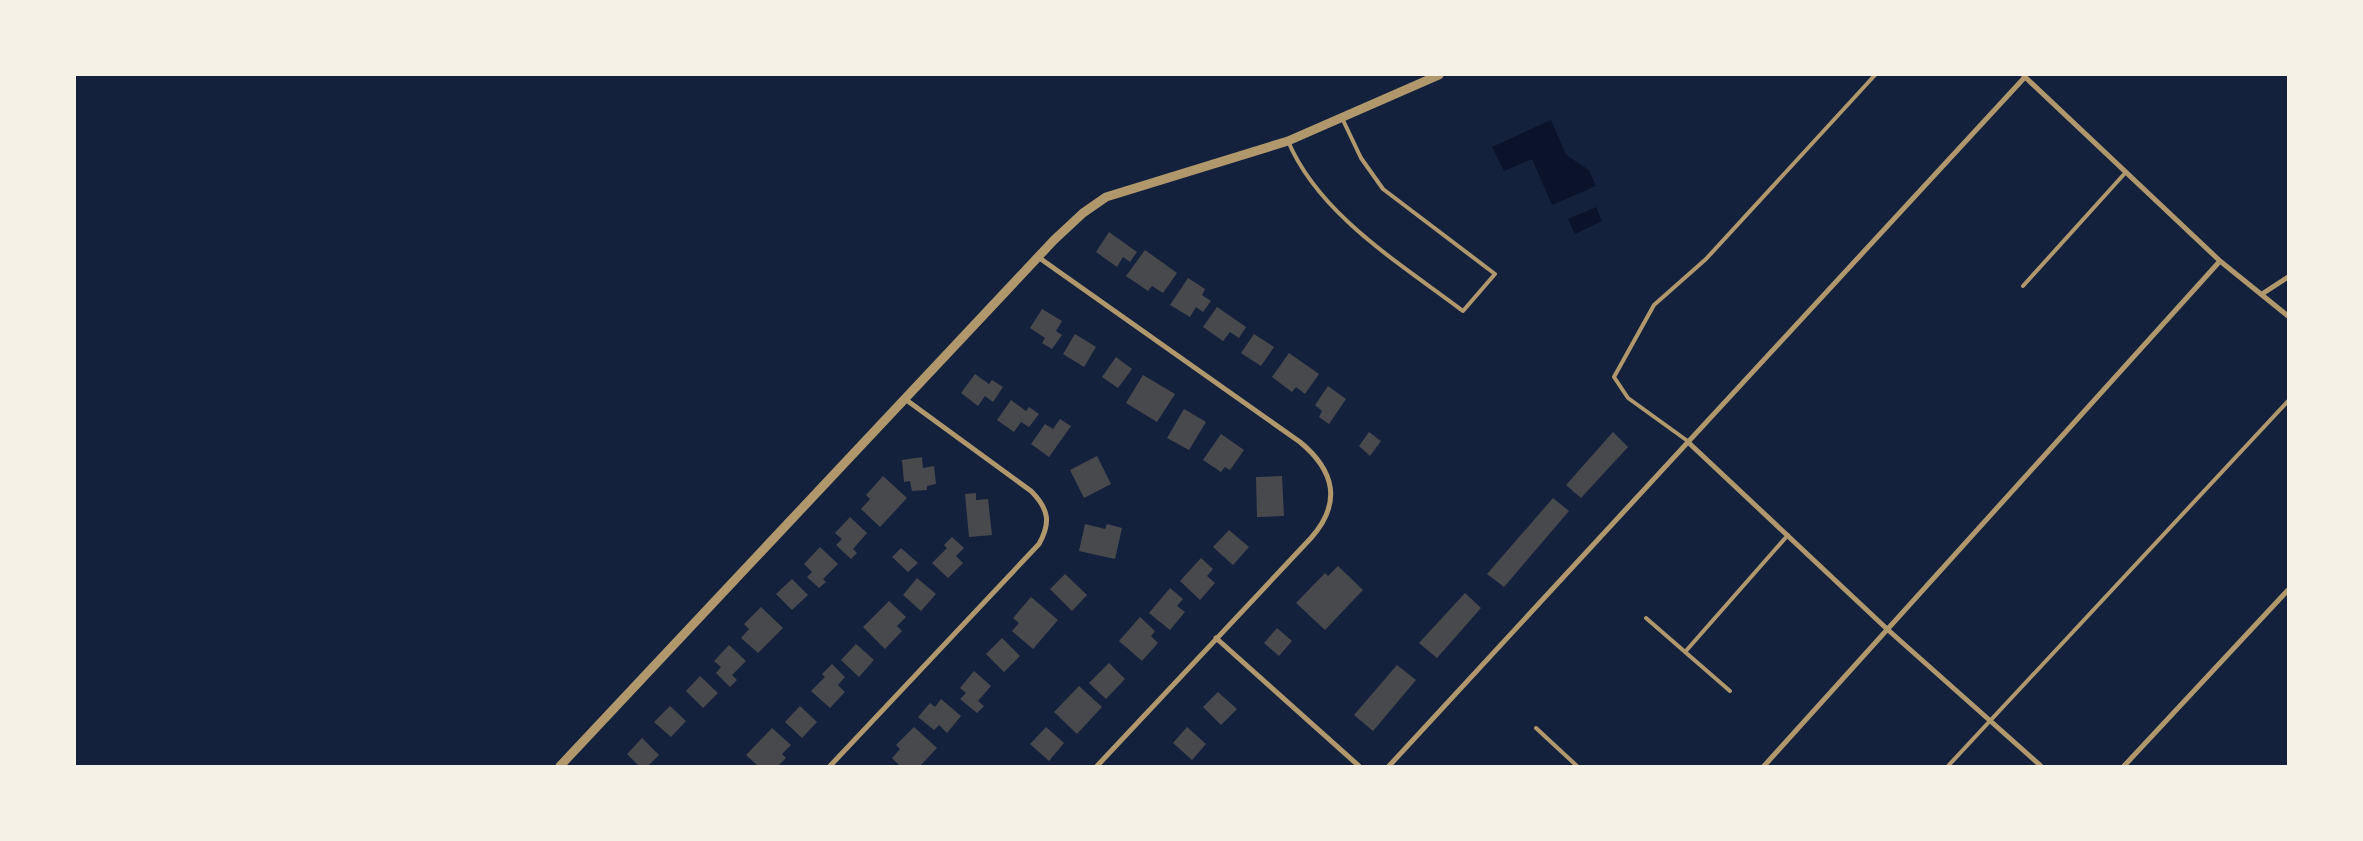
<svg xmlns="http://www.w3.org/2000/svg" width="2363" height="841" viewBox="0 0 2363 841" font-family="Barlow,sans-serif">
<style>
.water{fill:#0b132b}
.building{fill:#48494c}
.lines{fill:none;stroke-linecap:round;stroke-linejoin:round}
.service{stroke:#b1986c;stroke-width:4}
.minor{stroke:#b1986c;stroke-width:5}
.tertiary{stroke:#b1986c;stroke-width:9}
</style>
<rect width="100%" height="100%" fill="#14213d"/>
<!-- water -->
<path class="water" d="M1551 120 1566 155 1589 170 1596 186 1552 205 1532 159 1504 171 1492 147Z
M1596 207 1602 221 1575 234 1568 219Z"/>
<!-- building -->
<path class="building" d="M1109 232 1137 252 1130 262 1123 257 1117 267 1096 252Z
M1145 250 1177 273 1163 293 1152 286 1148 291 1126 276Z
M1188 278 1205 289 1202 295 1211 301 1203 312 1196 307 1190 317 1170 305Z
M1217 307 1246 327 1239 338 1230 332 1223 341 1203 327Z
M1042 309 1062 321 1056 331 1062 335 1052 349 1042 343 1045 338 1030 328Z
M1075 334 1096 347 1084 367 1063 354Z
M1254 334 1274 347 1261 366 1241 353Z
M1289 353 1319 374 1305 394 1296 387 1292 392 1272 377Z
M1116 357 1132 369 1118 388 1102 377Z
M975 374 989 384 992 380 1003 387 993 402 985 396 978 406 961 393Z
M1143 375 1175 394 1157 422 1126 403Z
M1328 386 1346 399 1329 424 1319 417 1322 411 1315 405Z
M1011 400 1026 411 1029 407 1039 414 1029 427 1021 422 1014 432 997 420Z
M1184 409 1206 422 1189 450 1167 438Z
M1060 419 1071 426 1049 457 1031 444 1045 424 1053 429Z
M1369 432 1381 441 1370 456 1359 446Z
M1613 432 1628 447 1581 498 1566 485Z
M1221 434 1244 450 1230 470 1225 467 1221 472 1203 460Z
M1097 456 1111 484 1084 498 1070 470Z
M922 457 923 468 934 466 936 484 927 486V490L912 491 910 481 904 482 902 460Z
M883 476 907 498 880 527 861 509 870 499 866 495Z
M1282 476 1284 516 1257 517 1256 477Z
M976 493V500L988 499 992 535 969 537 965 494Z
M1553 498 1569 511 1504 587 1487 574Z
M850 517 867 533 853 549 857 553 851 559 836 545 842 539 835 533Z
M1085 524 1105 529 1107 524 1122 528 1115 559 1079 551Z
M1229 530 1249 547 1233 565 1213 547Z
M952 537 964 548 956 556 963 563 948 578 932 563 947 548 944 545Z
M820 547 838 564 823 579 826 582 819 588 807 577 812 572 804 564Z
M901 548 918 563 908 572 892 557Z
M1201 558 1213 569 1207 576 1215 583 1200 600 1180 581Z
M1338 566 1363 590 1325 630 1296 603 1325 573 1328 576Z
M1065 574 1087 595 1072 611 1050 589Z
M917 578 936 594 921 611 903 595Z
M792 579 808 595 792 610 776 594Z
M1170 588 1183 599 1177 606 1185 612 1170 630 1149 613Z
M1465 593 1481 608 1437 658 1419 643Z
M1031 597 1058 620 1033 649 1012 631 1019 623 1013 618Z
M889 601 906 617 897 626 902 631 885 649 863 627Z
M761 607 783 628 758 653 741 638 749 629 744 624Z
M1140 617 1155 631 1151 636 1158 643 1142 661 1119 641Z
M1277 628 1292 641 1279 656 1264 643Z
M1002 638 1020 656 1004 672 986 654Z
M856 644 874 660 859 677 841 660Z
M729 645 746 661 732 675 737 680 730 687 716 673 721 667 714 661Z
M1109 663 1125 679 1106 699 1089 683Z
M832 664 845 677 838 685 845 692 830 708 811 691 825 677 822 674Z
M1397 665 1416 680 1373 731 1354 715Z
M974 671 991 686 978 701 984 706 977 713 960 699 966 693 960 688Z
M700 676 718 693 703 708 686 691Z
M1079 686 1102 707 1077 734 1054 712Z
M1218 692 1237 709 1221 725 1203 707Z
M941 699 961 716 947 733 939 725 934 730 918 717 930 703 935 707Z
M670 706 686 721 671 737 654 722Z
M800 706 817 722 802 738 785 722Z
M914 727 937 748 920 766H900L892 758 900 749 896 745Z
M1046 727 1064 743 1049 761 1030 744Z
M1187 727 1206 744 1192 760 1173 743Z
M772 728 791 745 782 754 786 758 778 766H758L746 755Z
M642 738 659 755 648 766H639L627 754Z"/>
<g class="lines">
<!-- service -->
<path class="service" d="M1288 141C1319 215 1401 264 1463 311L1495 274 1383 189 1361 158 1342 118
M2023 286 2126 172
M1689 442 1628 398 1614 377 1654 305 1706 259 1875 75
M1646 618 1730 691
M1685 652 1788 535
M1536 728 1577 766
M1948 766 2288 401"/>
<!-- minor -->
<path class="minor" d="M2024 76 2220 261 2288 316
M1038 257 1300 442C1335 471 1342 503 1311 538L1097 766
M2262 294 2288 277
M1689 443 1887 629 2041 766
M1216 638 1359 766
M830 766 1039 544C1051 523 1049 509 1031 491L905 399
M1389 766 2025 77
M1764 766 2220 261
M2124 766 2288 590"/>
<!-- tertiary -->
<path class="tertiary" d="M560 766 1054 240 1083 213 1106 197 1288 141 1439 75"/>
</g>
<!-- border -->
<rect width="2363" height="841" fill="none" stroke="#f6f1e7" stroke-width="152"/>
</svg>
